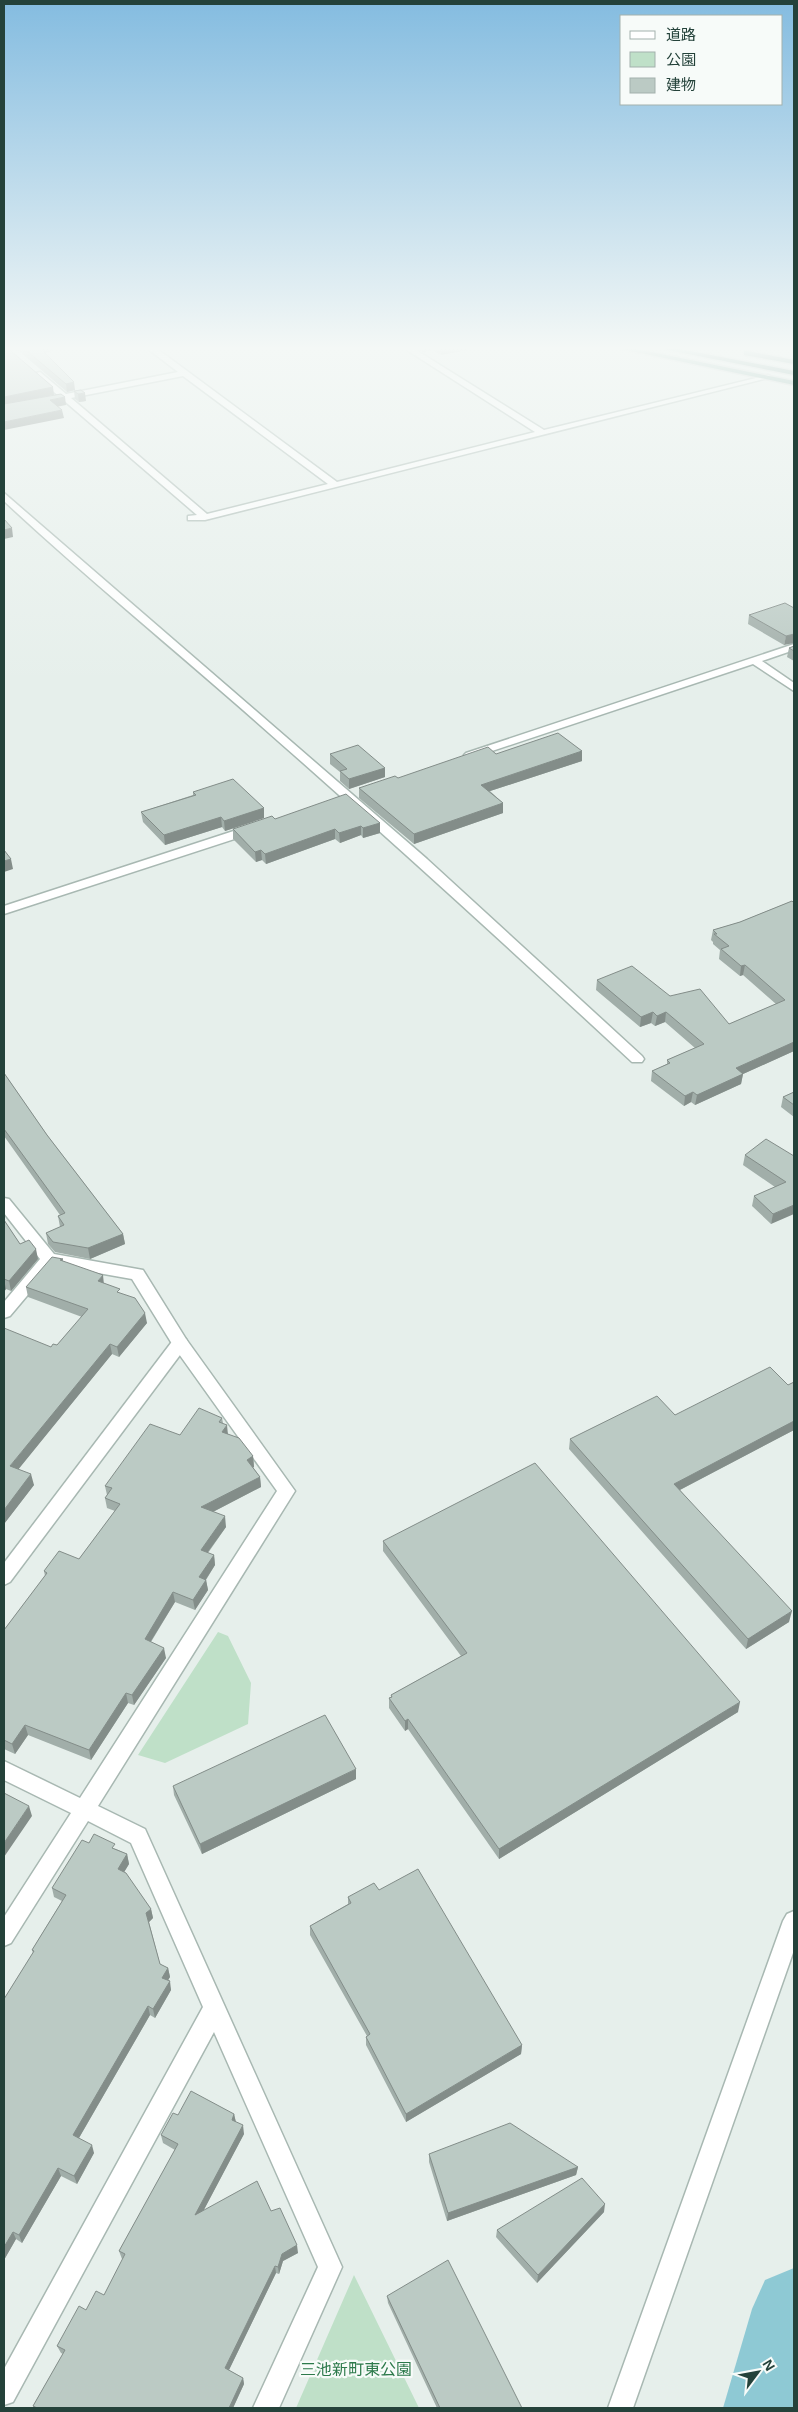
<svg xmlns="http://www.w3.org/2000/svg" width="798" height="2412" viewBox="0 0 798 2412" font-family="Arial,'Noto Sans JP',sans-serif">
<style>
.green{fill:#bfe0c8}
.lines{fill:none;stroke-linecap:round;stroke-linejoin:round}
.river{fill:#8ec9d4;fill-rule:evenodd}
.minor-casing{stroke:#a8b8b2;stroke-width:3}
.tertiary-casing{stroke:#a8b8b2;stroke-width:3}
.trunk-casing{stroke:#c2cac8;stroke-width:3}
.motorway-casing{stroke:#c2cac8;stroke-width:3}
.minor{fill:#fff;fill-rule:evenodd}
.tertiary{fill:#fff;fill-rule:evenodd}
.trunk{fill:#4c8a7c;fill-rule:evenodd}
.motorway{fill:#2f6f62;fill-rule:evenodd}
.wall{fill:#a1aea9}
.shaded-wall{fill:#838d89}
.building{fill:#bbcac4;stroke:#838d89}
.labels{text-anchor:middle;stroke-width:4.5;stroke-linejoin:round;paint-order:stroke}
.near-park-label{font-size:16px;fill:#2d7a4b;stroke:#f7fbf9}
</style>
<rect width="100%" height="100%" fill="#e6efeb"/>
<!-- green -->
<path class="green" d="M218 1632 228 1636 251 1683 248 1724 165 1763 138 1755Z
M354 2275 419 2408H296Z"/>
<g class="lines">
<!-- river -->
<path class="river" d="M794 2268V2408H723L752 2309 765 2280Z"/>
<defs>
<path id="minor" d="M143 345H152L337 482 535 432 399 345H408L544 430 768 375 772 377 205 520H188V516L197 515 33 374 40 372 66 394 178 372ZM183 376 328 484 207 514 71 398Z
M4 493 427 859 642 1056 644 1059 642 1062H632C504 943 374 825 243 710 163 640 81 573 4 501Z
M794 644V650L762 661 794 683V691L753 664 474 757 470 758 464 755 466 753Z
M252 825 258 829 256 832 4 914V906Z
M4 1198 9 1199 54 1254 143 1270 186 1339 295 1491 98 1806 145 1829 342 2267 279 2408H253L318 2267 214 2032 13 2402 4 2405V2369L203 2007 131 1843 88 1821 11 1943 4 1946V1917L71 1813 4 1780V1761L80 1798 277 1491 174 1347 132 1279 53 1265 10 1316 4 1318V1302L40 1259 4 1213Z
M794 1911V1950L633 2408H608L783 1921 787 1914Z"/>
<path id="tertiary" d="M180 1337 186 1339 188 1343 186 1347 10 1582 4 1585V1563L174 1339Z"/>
<path id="trunk" d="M602 345H617L794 381V385Z"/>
<path id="motorway" d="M643 345H659L794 371V375Z
M747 351 794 360V364L744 355V351Z"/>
</defs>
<!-- minor casing -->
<use href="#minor" class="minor-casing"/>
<!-- tertiary casing -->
<use href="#tertiary" class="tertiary-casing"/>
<!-- trunk casing -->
<use href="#trunk" class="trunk-casing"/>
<!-- motorway casing -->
<use href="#motorway" class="motorway-casing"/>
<!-- minor -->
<use href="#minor" class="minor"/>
<!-- tertiary -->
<use href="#tertiary" class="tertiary"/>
<!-- trunk -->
<use href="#trunk" class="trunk"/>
<!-- motorway -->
<use href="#motorway" class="motorway"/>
</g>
<!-- wall -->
<path class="wall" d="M12 345H51L52 351 45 353 75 390 67 392Z
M411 345H491L441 355 432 350 423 352Z
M74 391 86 401 79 402 75 399Z
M794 608 784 645 748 624 749 615Z
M794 646V661L787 657 789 648Z
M582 751V761L490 791 503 803V813L414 844 359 798V788L496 754Z
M330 754 385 768V777L349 789 340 781V772L330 764Z
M193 792 264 808V818L225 831 222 827 165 845 143 822 141 812 193 795Z
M275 819 380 823V833L363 838 361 835 340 843 335 839 266 864 262 860 256 862 233 839V829Z
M792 901 794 1051 743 1074 741 1084 695 1105 691 1102 684 1106 651 1081 652 1071 667 1064V1060L695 1048 665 1022 655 1026 651 1023 640 1027 596 990 597 980 670 996 729 1024 776 1004 743 975 740 976 719 959 720 950 713 944V942L711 940 713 930 740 922Z
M4 1073 47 1135 123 1234 125 1244 90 1259 55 1252 48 1244 46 1233 60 1227 58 1216 60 1215 4 1136Z
M794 1092V1117L781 1107 783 1097Z
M745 1155 794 1156 771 1224 752 1206 754 1196 775 1187 743 1165Z
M4 1220 20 1244 38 1259 11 1291 6 1289 4 1292Z
M63 1259V1261L120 1293 147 1323 119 1357 112 1354 18 1469 34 1485 4 1524 51 1347 57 1345 82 1317 28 1297 26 1287Z
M794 1382V1430L680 1490 789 1622 746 1649 569 1449 570 1439 675 1415 788 1385Z
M222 1418 223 1423 228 1434 253 1456 254 1467H253L260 1477 261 1487 213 1512 226 1527 208 1553 214 1555 215 1565 206 1580 208 1590 195 1610 175 1602 151 1642 166 1658 134 1705 128 1703 91 1760 28 1735 15 1754 4 1749V1630L45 1576 44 1571 79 1559 115 1511 107 1508 105 1498 107 1495 105 1486 180 1435Z
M383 1541 738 1712 499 1859 408 1729 405 1731 389 1708V1698L391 1697V1695L461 1656 383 1551Z
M356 1779 202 1854 174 1795 173 1786Z
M89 1843 116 1849 127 1854 129 1864 124 1872 151 1909 153 1918 149 1922 160 1964 168 1968 170 1977 168 1980 171 1990 155 2018 150 2015 79 2138 94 2153 77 2184 61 2176 22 2243 16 2239 4 2260V1999L33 1953 32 1950 62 1901 54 1897 52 1888Z
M379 1890 522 2045 521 2054 406 2122 366 2045V2037L367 2036 310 1935V1926L348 1904V1897Z
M234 2114 236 2122 244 2134 203 2211H271L298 2253 283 2261 279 2274 276 2273 229 2370 243 2378 244 2384 233 2408H35L33 2406 63 2354 61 2353 57 2346 86 2310 104 2295 123 2259H122L119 2251 175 2150 163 2143 161 2135 178 2115Z
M429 2154 578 2167 576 2175 447 2221 429 2162Z
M604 2212 537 2283 496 2237 497 2230Z
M387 2296 522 2408H437L388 2303Z"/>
<!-- shaded-wall -->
<path class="shaded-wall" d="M44 345H51L52 351 39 354 38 346Z
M423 345H432V350L423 352Z
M454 345H491L441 355V348Z
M74 382 75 390 67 392 66 384Z
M53 387 54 395 4 405V397Z
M85 393 86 401 79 402 78 394Z
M65 397 66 405 51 408 50 400Z
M62 410 64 418 4 430V422Z
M12 528 13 537 4 539V530Z
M794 634V643L784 645 786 636Z
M582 751V761L481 794V785Z
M385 768V777L349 789V779Z
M503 803V813L414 844V834Z
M264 808V818L225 831 224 821Z
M221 817 222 827 165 845 164 835Z
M380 823V833L363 838V828Z
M361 826V835L340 843 339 833Z
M335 829V839L266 864 265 854Z
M261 850 262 860 256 862 255 852Z
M11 859 13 869 4 872V861Z
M745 965 743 975 740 976 741 966Z
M653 1012 651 1023 640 1027 641 1017Z
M666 1012 665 1022 655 1026 657 1016Z
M794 1042V1051L743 1074 741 1084 695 1105 697 1095 736 1068Z
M693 1092 691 1102 684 1106 685 1096Z
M794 1205V1214L771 1224 773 1214Z
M123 1234 125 1244 90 1259 88 1248Z
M36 1249 38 1259 11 1291 9 1281Z
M103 1275 104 1285 98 1281Z
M4 1279 6 1289 4 1292Z
M145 1313 147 1323 119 1357 117 1347Z
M110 1344 112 1354 13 1476 10 1466Z
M794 1421V1430L672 1494 674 1484Z
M227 1425 228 1435 222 1432Z
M253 1456 254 1467 248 1470 247 1460Z
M31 1474 34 1485 4 1524V1510Z
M260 1477 261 1487 203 1517 201 1507Z
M225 1516 226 1527 202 1560 201 1550Z
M214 1555 215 1565 201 1587 199 1577Z
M206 1580 208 1590 195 1610 193 1600Z
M173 1592 175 1602 146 1649 145 1639Z
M792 1611 789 1622 746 1649 748 1639Z
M164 1648 166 1658 134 1705 132 1695Z
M126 1693 128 1703 91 1760 89 1750Z
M740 1702 738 1712 499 1859V1849Z
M408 1719V1729L405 1731V1721Z
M25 1725 28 1735 15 1754 12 1744Z
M356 1769V1779L202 1854 200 1844Z
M29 1806 32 1816 4 1857V1843Z
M127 1854 129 1864 120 1879 118 1869Z
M151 1909 153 1918 148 1923 146 1913Z
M168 1968 170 1977 164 1987 162 1978Z
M170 1981 171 1990 155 2018 153 2009Z
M148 2006 150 2015 76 2143 73 2135Z
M522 2045 521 2054 406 2122V2114Z
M234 2114 236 2123 232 2120Z
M243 2125 244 2134 197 2223 195 2215Z
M92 2145 94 2153 77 2184 74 2176Z
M578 2167 576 2175 447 2221 448 2213Z
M58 2168 61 2176 22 2243 19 2235Z
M605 2204 604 2212 537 2283 538 2275Z
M13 2232 16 2239 4 2260V2247Z
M297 2245 298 2253 283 2261 279 2274 278 2267 282 2254Z
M275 2266 276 2273 227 2374 225 2368Z
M243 2378 244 2384 233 2408H229Z"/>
<!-- building -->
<path class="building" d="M4 345 53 387 4 397Z
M20 345H45L38 346 74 382 66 384Z
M436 345H454L441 348Z
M81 390 85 393 78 394 74 391Z
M61 394 65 397 50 400 62 410 4 422V404Z
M4 519 12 528 4 530Z
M785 603 794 608V634L786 636 749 615Z
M794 646V651L789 648Z
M558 733 582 751 481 785 503 803 414 834 359 788 395 776 398 778 488 747 496 754Z
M358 745 385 768 349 779 340 771 347 769 330 754Z
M233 779 264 808 224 821 221 817 164 835 141 812 196 795 193 792Z
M346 794 380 823 363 828 361 826 339 833 335 829 265 854 261 850 255 852 233 829 272 816 275 819Z
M4 850 11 859 4 861Z
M792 901 794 903V1042L736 1068 743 1074 697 1095 693 1092 685 1096 652 1071 670 1063 667 1060 704 1044 666 1012 657 1016 653 1012 641 1017 597 980 632 966 670 996 700 989 729 1024 785 1000 745 965 741 966 721 949 729 946 714 934H717L713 930 740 922Z
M4 1073 47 1135 123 1234 88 1248 53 1242 46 1233 64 1225 58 1216 65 1213 4 1129Z
M794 1092V1105L783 1097Z
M766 1139 794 1156V1205L773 1214 754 1196 786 1182 745 1155Z
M4 1220 20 1244 29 1240 36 1249 9 1281 4 1279Z
M52 1257 63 1259 60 1260 103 1275 98 1281 120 1289 117 1292 135 1298 145 1313 117 1347 110 1344 10 1466 31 1474 4 1510V1328L51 1347 53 1344 57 1345 88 1309 26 1287Z
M770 1367 788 1385 794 1382V1421L674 1484 792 1611 748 1639 570 1439 657 1396 675 1415Z
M199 1408 222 1418 219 1422 227 1425 222 1432 239 1438 253 1456 247 1460 260 1477 201 1507 225 1516 201 1550 214 1555 199 1577 206 1580 193 1600 173 1592 145 1639 164 1648 132 1695 126 1693 89 1750 25 1725 12 1744 4 1740V1630L47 1573 44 1571 59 1551 79 1559 120 1504 105 1498 112 1488 105 1486 150 1424 180 1435Z
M535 1463 740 1702 499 1849 408 1719 405 1721 389 1698 392 1697 391 1695 467 1653 383 1541Z
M325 1715 356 1769 200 1844 173 1786Z
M4 1793 29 1806 4 1843Z
M94 1834 115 1844 112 1848 127 1854 118 1869 126 1873 151 1909 146 1913 160 1964 168 1968 162 1978 170 1981 153 2009 148 2006 73 2135 92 2145 74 2176 58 2168 19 2235 13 2232 4 2247V1999L34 1951 32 1950 66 1895 52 1888 82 1840 89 1843Z
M418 1869 522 2045 406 2114 366 2037 370 2034 310 1926 351 1903 348 1897 374 1883 379 1890Z
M191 2091 234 2114 232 2120 243 2125 195 2215 257 2181 271 2211 280 2208 297 2245 282 2254 278 2267 275 2266 225 2368 243 2378 229 2408H37L33 2406 65 2350 57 2346 79 2306 86 2310 96 2291 104 2295 125 2254 119 2251 178 2144 161 2135 173 2113 178 2115Z
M510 2123 578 2167 448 2213 429 2154Z
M582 2178 605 2204 538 2275 497 2230Z
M448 2260 522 2408H440L387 2296Z"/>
<!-- sky -->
<linearGradient id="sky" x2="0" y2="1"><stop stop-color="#84bce0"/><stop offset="0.51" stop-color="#f4f8f6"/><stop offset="1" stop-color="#f4f8f6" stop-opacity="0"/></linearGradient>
<rect width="798" height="683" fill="url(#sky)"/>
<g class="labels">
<!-- near-park labels -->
<g class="near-park-label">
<text x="356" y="2375">三池新町東公園</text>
</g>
</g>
<!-- border -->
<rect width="798" height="2412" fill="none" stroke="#24423a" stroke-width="10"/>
<!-- legend -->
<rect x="620" y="15" width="162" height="90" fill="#f7fbf9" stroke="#a3b1ad"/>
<rect x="630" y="31" width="25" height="8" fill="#ffffff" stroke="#a3b1ad"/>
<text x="666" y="40" font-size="15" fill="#24423a">道路</text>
<rect x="630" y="52" width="25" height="15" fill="#bfe0c8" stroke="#a3b1ad"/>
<text x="666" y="65" font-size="15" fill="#24423a">公園</text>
<rect x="630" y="78" width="25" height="15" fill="#bbcac4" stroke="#a3b1ad"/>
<text x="666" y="90" font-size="15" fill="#24423a">建物</text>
<!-- north arrow -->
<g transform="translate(758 2372) rotate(58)" stroke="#f7fbf9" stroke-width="4" paint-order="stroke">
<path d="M0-4L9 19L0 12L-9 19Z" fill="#24423a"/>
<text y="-8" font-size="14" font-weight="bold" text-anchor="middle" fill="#24423a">N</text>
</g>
</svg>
